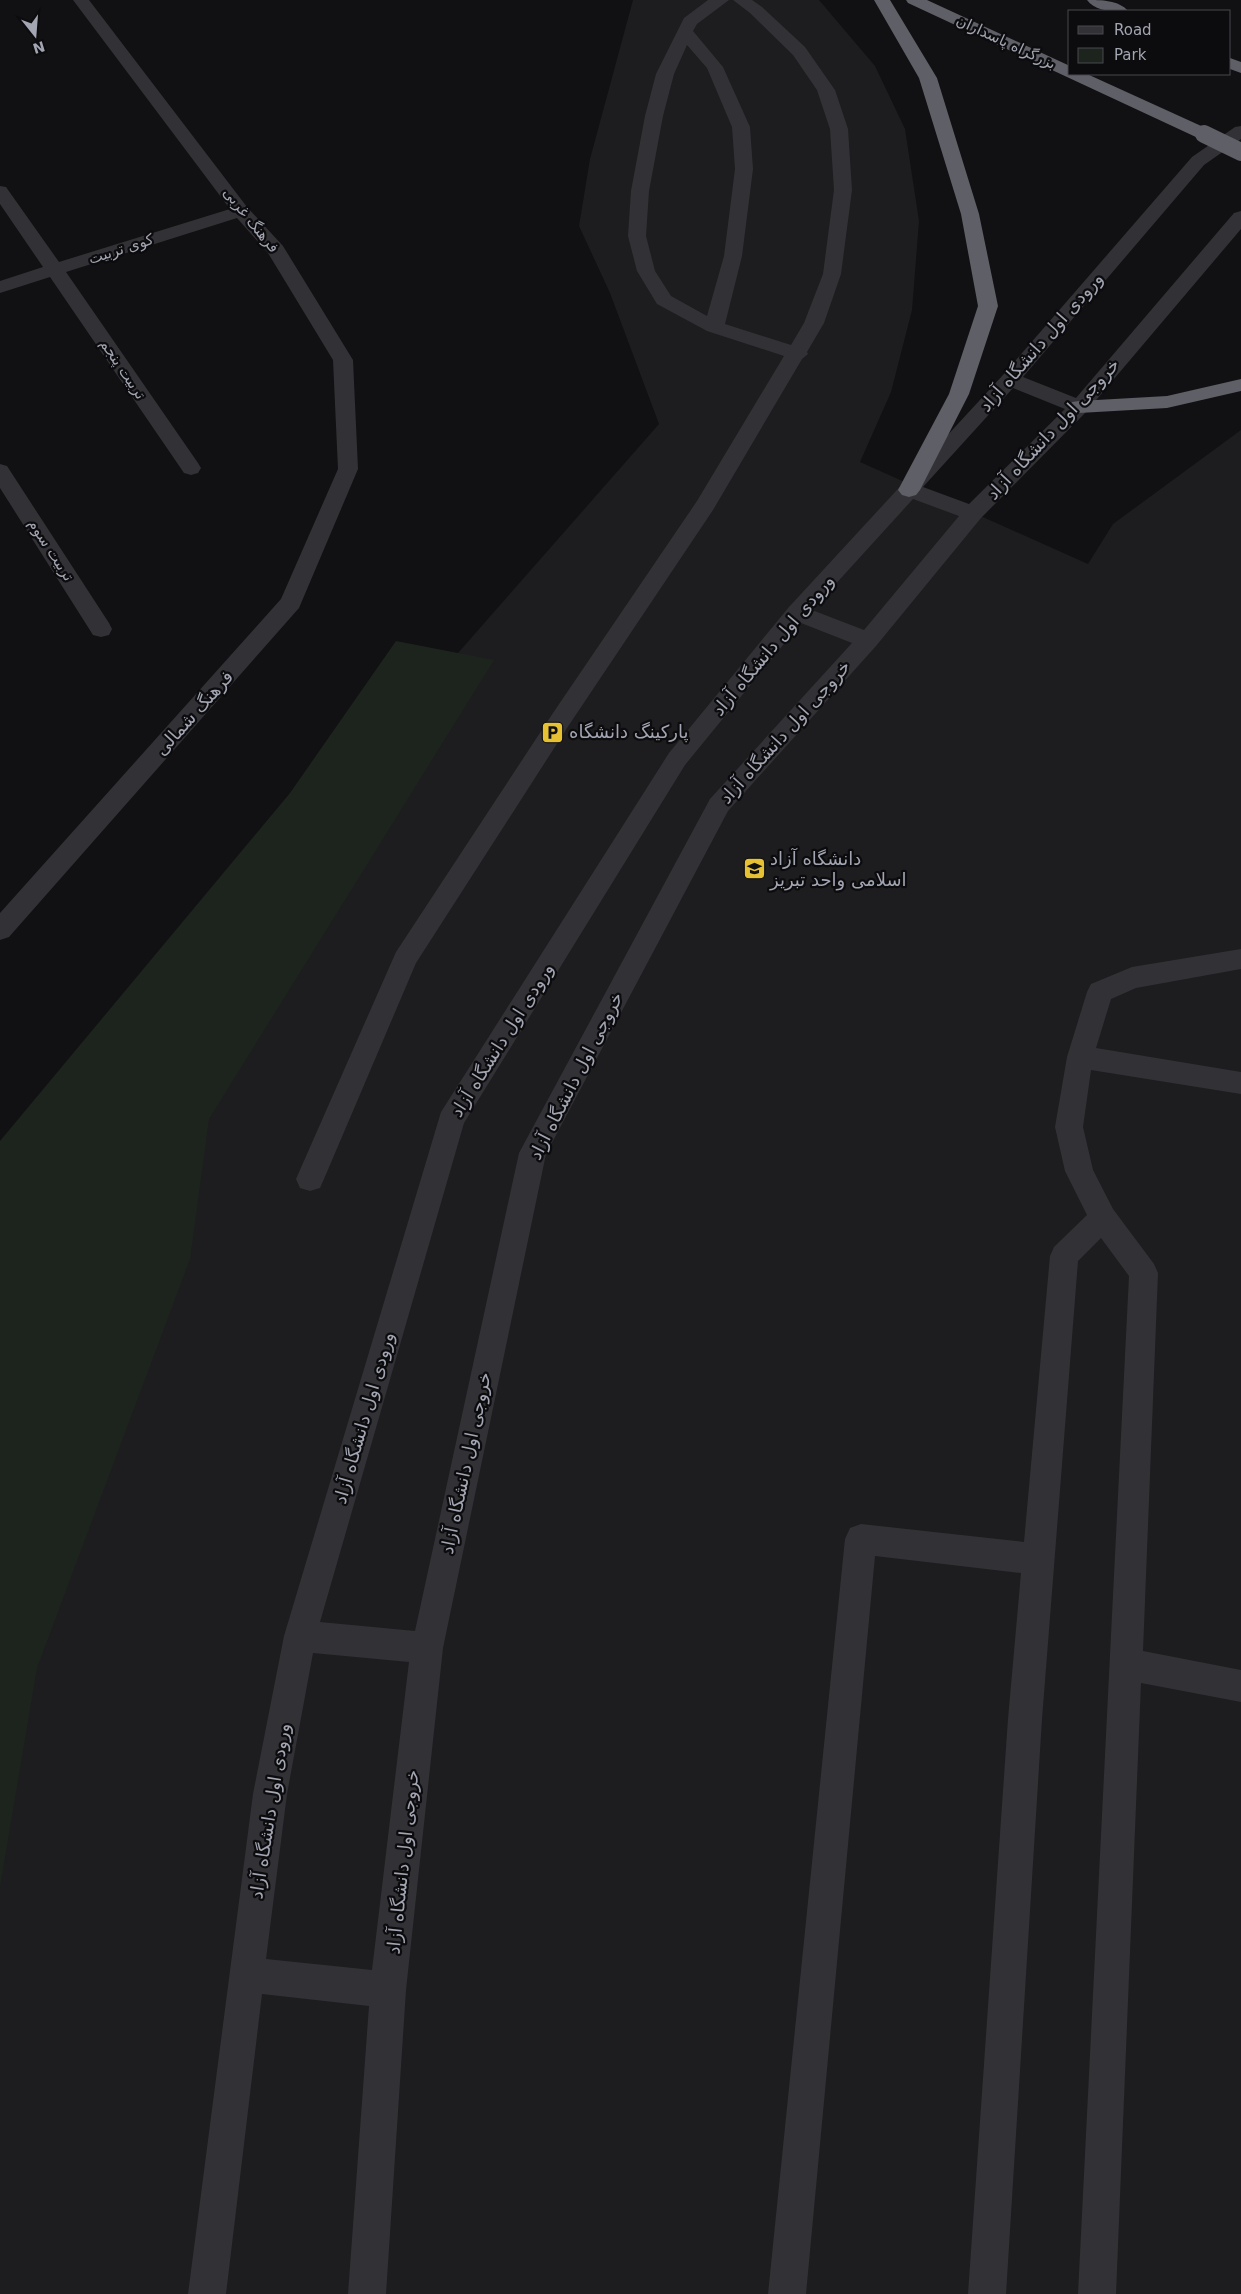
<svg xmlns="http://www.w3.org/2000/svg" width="1241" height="2294" viewBox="0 0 1241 2294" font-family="'DejaVu Sans','Noto Naskh Arabic',sans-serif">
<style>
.built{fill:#1d1d1f}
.green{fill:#1d241e}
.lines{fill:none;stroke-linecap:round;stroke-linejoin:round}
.minor{fill:#323236;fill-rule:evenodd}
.highway{fill:#5e5f67;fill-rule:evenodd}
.highway-bridge{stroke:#5e5f67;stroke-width:18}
.labels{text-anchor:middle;stroke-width:4.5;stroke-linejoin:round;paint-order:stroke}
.far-street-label{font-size:15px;fill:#a2a5b2;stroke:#0c0b0d}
.street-label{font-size:18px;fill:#a2a5b2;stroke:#0c0b0d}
.poi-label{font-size:18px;fill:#a2a5b2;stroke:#0c0b0d;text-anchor:start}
</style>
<rect width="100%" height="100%" fill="#111012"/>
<!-- built -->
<path class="built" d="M633 0H819L875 66 905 129 919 221 912 310 891 392 860 462 1088 564 1113 524 1241 430V2294H0V1175L659 424 610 293 579 226 590 159Z"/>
<!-- green -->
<path class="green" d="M396 641 494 660 209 1119 190 1259 37 1668 0 1887V1141L290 793Z"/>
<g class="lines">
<!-- minor -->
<path class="minor" d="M73 0H89L247 207 283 246 353 360 358 469 299 608 9 937 0 940V913L281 599 338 469 333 360 268 253 237 218 66 272 198 463 201 468 198 473 191 475 184 473 50 277 0 293V281L43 267 0 204V186L6 187 59 262 230 209Z
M708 0H729L697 24 693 31 723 67 750 127 753 169 742 256 725 324 791 345 804 323 823 274 834 190 830 129 817 90 793 55 750 13 733 0H752L762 7 805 47 835 90 848 129 852 190 841 274 824 323 807 352 808 354 802 359 713 510 569 725 416 963 324 1179 320 1188 310 1191 300 1188 296 1179 396 952 553 713 697 501 784 356 707 331 657 304 637 271 628 236 631 191 645 116 656 74 684 18ZM687 45 707 68 732 127 735 169 724 256 707 316 671 296 655 271 646 236 649 191 663 116 674 74Z
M1241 126V139L1204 165 1023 377 1076 398 1234 213 1241 211V229L1086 412 981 518 876 646 728 811 546 1154 443 1648 406 1990 386 2294H348L369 2006 262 1994 226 2294H188L253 1794 284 1636 441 1112 669 753 789 607 1003 375 1192 157 1235 127ZM1013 388 1065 409 969 504 923 487ZM913 499 959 516 864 630 812 610ZM801 623 852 643 710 799 519 1153 415 1631 320 1622 464 1123 685 765ZM313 1653 409 1662 372 1970 266 1959 287 1794Z
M0 464 7 466 109 623 112 629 109 635 101 637 93 635 0 488Z
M1241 949V969L1136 988 1111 999 1096 1048 1241 1072V1094L1091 1070 1083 1127 1093 1170 1113 1209 1154 1264 1158 1273 1143 1651 1241 1670V1702L1141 1683 1116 2294H1078L1129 1276 1101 1238 1078 1261 1042 1719 1006 2294H968L1008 1719 1021 1573 875 1556 806 2294H768L845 1539 850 1528 861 1524 1024 1542 1050 1256 1054 1247 1087 1215 1065 1171 1055 1127 1067 1057 1087 992 1091 984 1132 967Z"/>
<!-- highway -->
<path class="highway" d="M874 0H890L937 78 979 214 998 306 969 394 920 490 916 495 909 497 902 495 898 490 949 394 978 306 961 214 919 78Z
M906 0H927L1070 66V74H1087L1210 130 1213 134 1210 138H1198L908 3Z
M1087 0C1101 0 1119 0 1128 11 1115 12 1096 12 1087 0Z
M1230 58 1241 62V73L1230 69Z
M1241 379V391L1167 408 1079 413 1072 412 1069 407 1072 402 1079 401 1167 396Z"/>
<!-- highway-bridge -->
<path class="highway-bridge" d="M1204 134 1241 152"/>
</g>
<!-- icons -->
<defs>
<symbol id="parking-square" viewBox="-11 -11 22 22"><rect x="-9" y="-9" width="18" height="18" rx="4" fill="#e6c134" stroke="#0c0b0d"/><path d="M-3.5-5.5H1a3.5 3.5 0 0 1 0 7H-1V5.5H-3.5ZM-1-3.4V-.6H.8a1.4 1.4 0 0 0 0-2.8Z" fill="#111"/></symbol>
<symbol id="university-square" viewBox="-11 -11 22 22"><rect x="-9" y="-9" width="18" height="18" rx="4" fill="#e6c134" stroke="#0c0b0d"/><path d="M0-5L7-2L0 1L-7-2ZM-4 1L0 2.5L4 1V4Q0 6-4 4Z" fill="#111"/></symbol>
</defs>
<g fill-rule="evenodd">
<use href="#parking-square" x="540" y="720" width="25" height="25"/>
<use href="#university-square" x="742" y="856" width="25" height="25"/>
</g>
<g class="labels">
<!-- far-street labels -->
<g class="far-street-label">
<text transform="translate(1006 42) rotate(25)" y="5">بزرگراه پاسداران</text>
<text transform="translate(251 220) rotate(51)" y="5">فرهنگ غربی</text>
<text transform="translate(121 249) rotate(-18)" y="5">کوی تربیت</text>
<text transform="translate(123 369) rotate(56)" y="5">تربیت پنجم</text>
<text transform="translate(51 550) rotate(57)" y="5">تربیت سوم</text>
</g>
<!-- street labels -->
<g class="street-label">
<text transform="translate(1041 342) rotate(-49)" y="6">ورودی اول دانشگاه آزاد</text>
<text transform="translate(1053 429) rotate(-47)" y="6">خروجی اول دانشگاه آزاد</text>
<text transform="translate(773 645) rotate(-50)" y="6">ورودی اول دانشگاه آزاد</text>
<text transform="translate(194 713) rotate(-48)" y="6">فرهنگ شمالی</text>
<text transform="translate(785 732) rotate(-48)" y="6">خروجی اول دانشگاه آزاد</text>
<text transform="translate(502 1040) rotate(-58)" y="6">ورودی اول دانشگاه آزاد</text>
<text transform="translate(576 1076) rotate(-63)" y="6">خروجی اول دانشگاه آزاد</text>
<text transform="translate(364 1418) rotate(-74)" y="6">ورودی اول دانشگاه آزاد</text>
<text transform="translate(466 1463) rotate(-78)" y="6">خروجی اول دانشگاه آزاد</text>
<text transform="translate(270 1811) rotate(-81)" y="6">ورودی اول دانشگاه آزاد</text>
<text transform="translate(403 1862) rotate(-84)" y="6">خروجی اول دانشگاه آزاد</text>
</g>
<!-- poi labels -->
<g class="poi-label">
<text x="569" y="738">پارکینگ دانشگاه</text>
<text x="770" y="865">دانشگاه آزاد<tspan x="770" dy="21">اسلامی واحد تبریز</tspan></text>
</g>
</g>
<!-- legend -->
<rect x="1068" y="10" width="162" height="65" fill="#0c0b0d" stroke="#48494f"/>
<rect x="1078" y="26" width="25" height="8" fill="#323236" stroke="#48494f"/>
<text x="1114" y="35" font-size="15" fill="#a2a5b2">Road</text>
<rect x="1078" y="48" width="25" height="15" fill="#1d241e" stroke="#48494f"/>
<text x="1114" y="60" font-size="15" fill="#a2a5b2">Park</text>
<!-- north arrow -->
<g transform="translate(35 35) rotate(163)" stroke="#0c0b0d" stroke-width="4" paint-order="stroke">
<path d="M0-4L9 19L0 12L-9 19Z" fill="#a2a5b2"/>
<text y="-8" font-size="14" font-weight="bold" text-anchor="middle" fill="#a2a5b2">N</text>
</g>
</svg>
